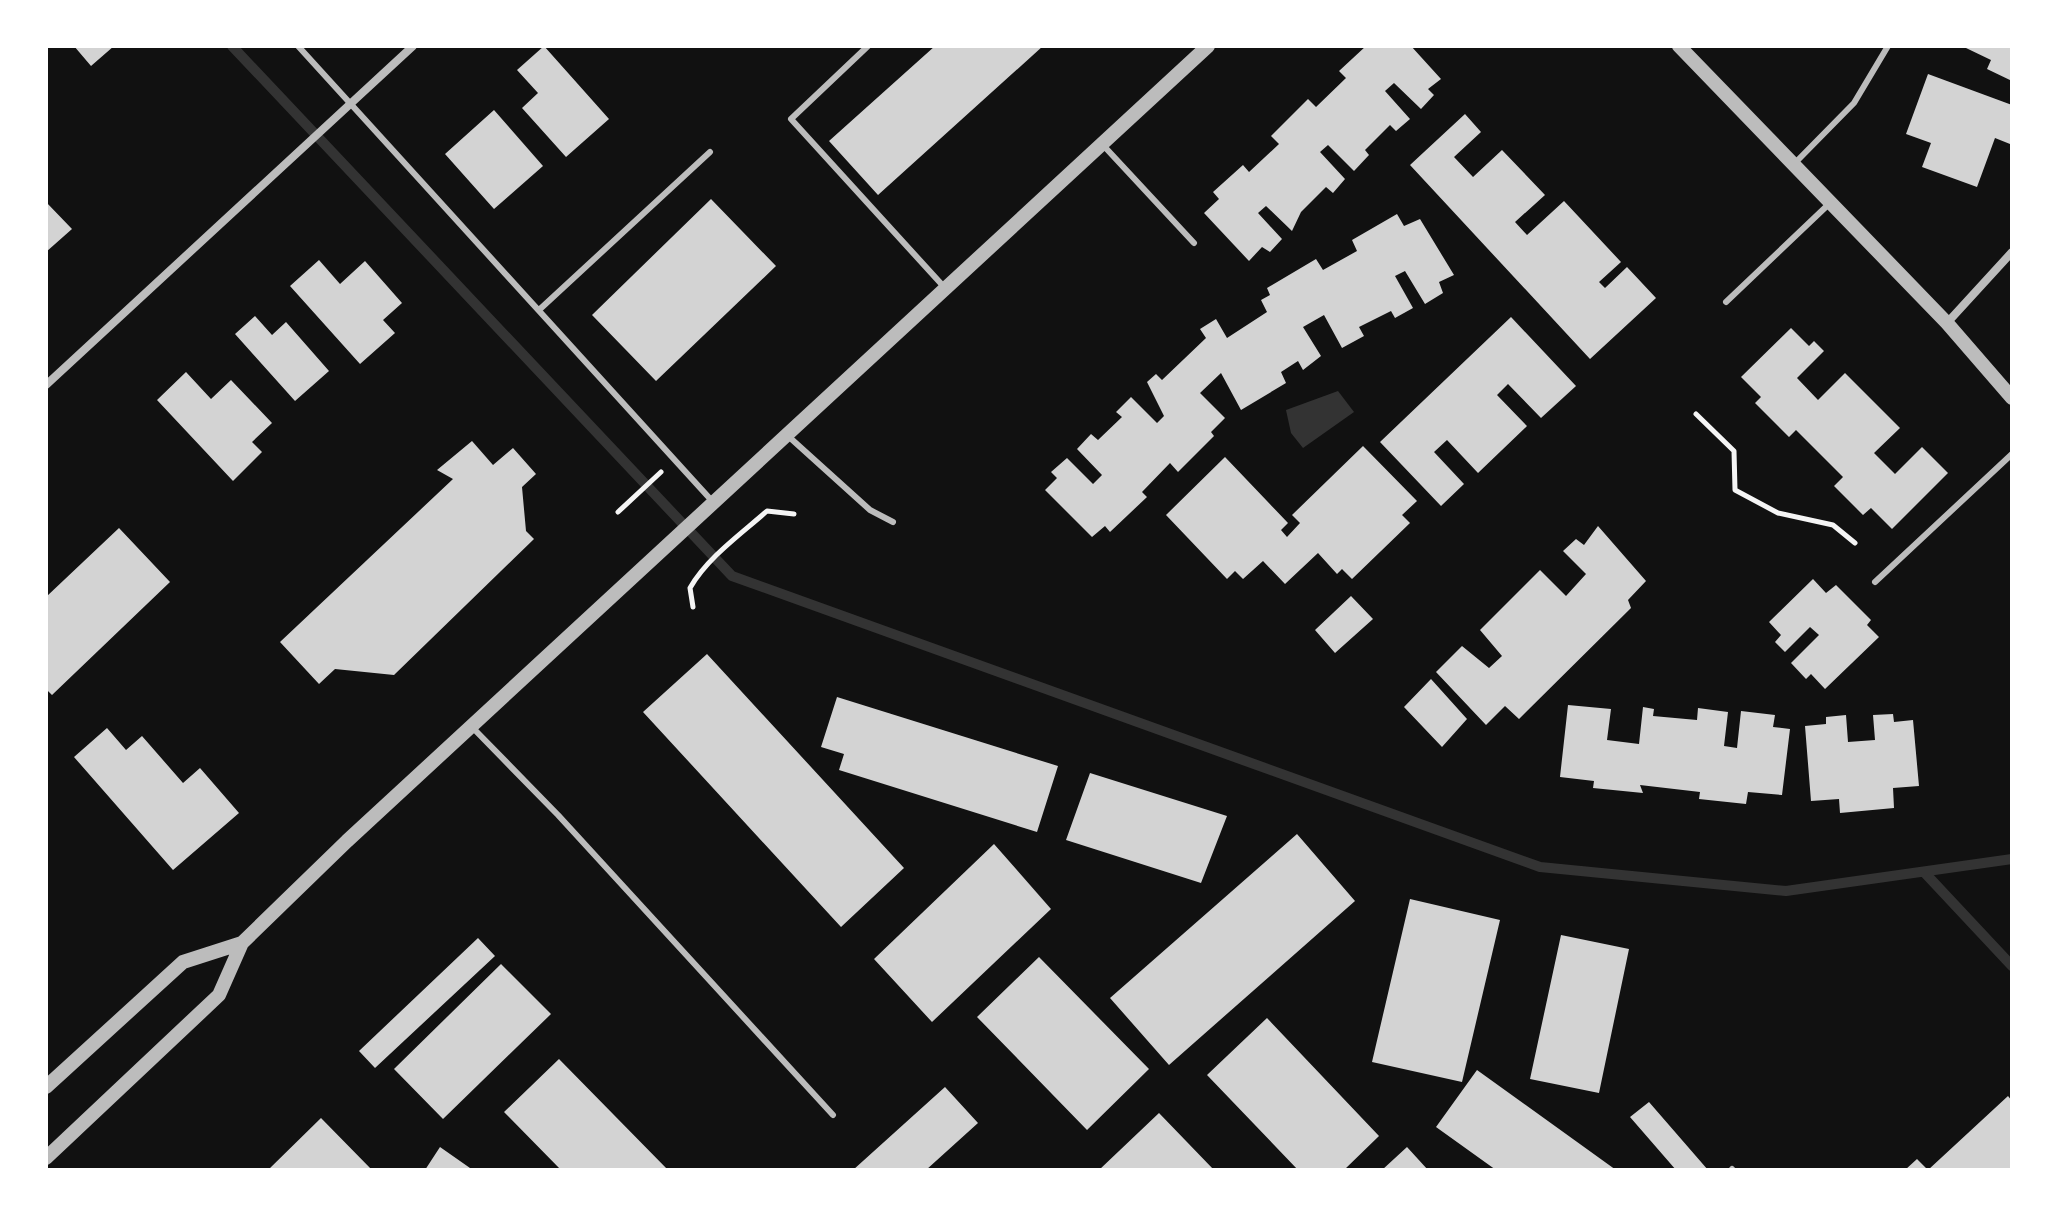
<svg xmlns="http://www.w3.org/2000/svg" width="2058" height="1216" viewBox="0 0 2058 1216" font-family="Figtree,sans-serif">
<style>
.water{fill:#333}
.lines{fill:none;stroke-linecap:round;stroke-linejoin:round}
.stream{stroke:#333;stroke-width:10}
.building{fill:#d3d3d3}
.path{stroke:#f5f5f5;stroke-width:5}
.service{stroke:#bcbcbc;stroke-width:6}
.minor{stroke:#bcbcbc;stroke-width:8}
.tertiary{stroke:#bcbcbc;stroke-width:14}
</style>
<rect width="100%" height="100%" fill="#111"/>
<!-- water -->
<path class="water" d="M1338 391 1354 412 1303 448 1291 433 1286 410Z"/>
<g class="lines">
<!-- stream -->
<path class="stream" d="M232 46 732 576 1540 867 1786 891 2012 859
M1924 872 2012 966"/>
</g>
<!-- building -->
<path class="building" d="M74 46H114L91 66Z
M544 46 609 119 566 157 522 108 538 93 517 70Z
M935 46H1043L878 195 829 141Z
M1366 46H1411L1441 79 1428 89 1434 95 1421 109 1394 83 1385 91 1410 119 1396 131 1390 125 1365 150 1369 155 1354 171 1328 145 1320 152 1345 179 1333 193 1326 187 1301 212 1292 231 1266 206 1258 213 1282 239 1270 252 1262 247 1249 261 1204 213 1219 199 1213 192 1243 165 1249 172 1279 144 1271 136 1308 99 1316 107 1346 78 1339 71Z
M1967 46H2012V81L1987 69 1991 60 1966 48Z
M1928 74 2012 105 2010 144 1995 138 1977 187 1922 167 1931 143 1906 134Z
M494 110 543 166 494 209 445 154Z
M1465 114 1481 132 1454 157 1473 177 1502 150 1545 195 1515 222 1527 235 1564 201 1621 262 1599 282 1605 288 1627 267 1656 298 1590 359 1410 165Z
M711 199 776 266 656 381 592 315Z
M46 202 72 229 46 252Z
M1397 214 1404 226 1420 219 1454 275 1439 282 1443 293 1425 304 1405 271 1395 276 1413 308 1395 318 1391 311 1359 327 1364 336 1342 348 1324 315 1303 327 1321 356 1303 370 1298 361 1281 372 1286 383 1241 410 1221 373 1200 393 1225 418 1211 432 1214 436 1178 472 1170 463 1142 492 1147 497 1110 532 1105 526 1092 537 1045 490 1057 478 1051 472 1067 458 1093 484 1102 475 1077 449 1091 434 1098 440 1122 417 1116 412 1131 397 1157 423 1164 416 1147 382 1156 374 1162 380 1206 338 1200 329 1216 319 1227 338 1267 312 1261 300 1270 295 1267 288 1316 259 1323 270 1357 251 1352 240Z
M319 260 340 284 365 261 402 303 383 320 395 333 360 364 290 286Z
M255 316 272 335 286 322 329 371 295 401 235 334Z
M1511 317 1576 386 1541 418 1508 384 1497 395 1527 426 1478 473 1447 440 1434 452 1464 484 1441 506 1380 442Z
M1791 328 1809 346 1814 341 1824 351 1797 378 1818 400 1845 373 1900 428 1874 453 1895 474 1922 447 1948 473 1892 529 1871 508 1863 515 1834 486 1843 477 1796 430 1789 437 1755 403 1761 397 1741 377Z
M186 372 211 399 231 380 272 423 252 442 262 452 233 481 157 400Z
M472 441 493 465 513 448 536 474 522 487 526 531 534 539 394 675 335 669 319 684 280 642 453 479 437 470Z
M1363 446 1417 501 1402 515 1410 523 1352 579 1342 569 1337 574 1318 553 1285 584 1263 561 1243 579 1235 571 1227 579 1166 515 1225 457 1288 523 1281 530 1287 537 1300 523 1292 515Z
M1598 526 1646 581 1628 600 1631 608 1519 719 1505 706 1486 725 1436 672 1462 646 1489 668 1502 656 1480 630 1540 570 1566 596 1586 574 1563 551 1576 539 1584 545Z
M119 528 170 582 52 695 46 689V597Z
M1813 579 1826 593 1836 585 1871 620 1867 625 1879 637 1825 689 1811 674 1806 679 1791 663 1819 635 1810 627 1785 652 1775 642 1781 635 1769 622Z
M1351 596 1373 619 1335 653 1315 630Z
M707 654 904 868 841 927 643 712Z
M1431 679 1467 719 1442 747 1404 707Z
M837 697 1058 766 1037 832 839 770 844 754 821 747Z
M1568 705 1611 709 1607 740 1639 744 1643 707 1654 709 1653 716 1697 720 1698 708 1728 712 1724 746 1737 748 1741 711 1775 715 1773 727 1790 729 1782 795 1748 792 1746 804 1699 799 1700 792 1640 785 1643 793 1593 788 1594 781 1560 777Z
M1893 714 1894 722 1913 720 1919 786 1893 788 1894 808 1840 813 1839 799 1811 801 1805 726 1826 724V717L1846 715 1848 742 1875 740 1873 715Z
M107 728 126 750 142 736 183 783 200 768 239 813 173 870 74 757Z
M1090 773 1227 816 1201 883 1066 840Z
M1297 834 1355 901 1169 1065 1110 998Z
M994 844 1051 909 932 1022 874 959Z
M1410 899 1500 920 1462 1082 1372 1062Z
M1561 935 1629 949 1599 1093 1530 1079Z
M478 938 495 956 375 1068 359 1051Z
M1039 957 1149 1069 1087 1130 977 1017Z
M501 964 551 1014 443 1119 394 1069Z
M1267 1018 1379 1136 1344 1170H1298L1207 1075Z
M559 1059 668 1170H561L504 1112Z
M1477 1070 1616 1170H1496L1436 1127Z
M945 1087 978 1123 926 1170H853Z
M2008 1096 2012 1101V1170H1928Z
M1649 1102 1708 1170H1676L1630 1117Z
M1159 1113 1214 1170H1099Z
M321 1118 372 1170H268Z
M440 1147 470 1168 469 1170H425Z
M1407 1147 1428 1170H1382Z
M1917 1159 1928 1170H1905Z"/>
<g class="lines">
<!-- path -->
<path class="path" d="M1696 414 1734 451 1735 490 1778 513 1833 525 1855 543
M618 512 661 472
M693 607 690 588C707 558 741 534 767 511L794 514"/>
<!-- service -->
<path class="service" d="M298 46 713 502
M868 46 791 119 945 288
M1102 144 1194 243
M1794 164 1854 103 1888 46
M1726 302 1830 203
M539 310 710 152
M788 436 870 510 893 522
M1875 582 2012 454
M471 726 558 815 833 1115
M1732 1169 1733 1170"/>
<!-- minor -->
<path class="minor" d="M1947 323 2012 252
M46 385 413 46"/>
<!-- tertiary -->
<path class="tertiary" d="M1679 46 1947 323 2012 398
M46 1087 183 962 242 943
M46 1158 219 995 242 943 347 841 1208 46"/>
</g>
<!-- border -->
<rect width="2058" height="1216" fill="none" stroke="#ffffff" stroke-width="96"/>
</svg>
